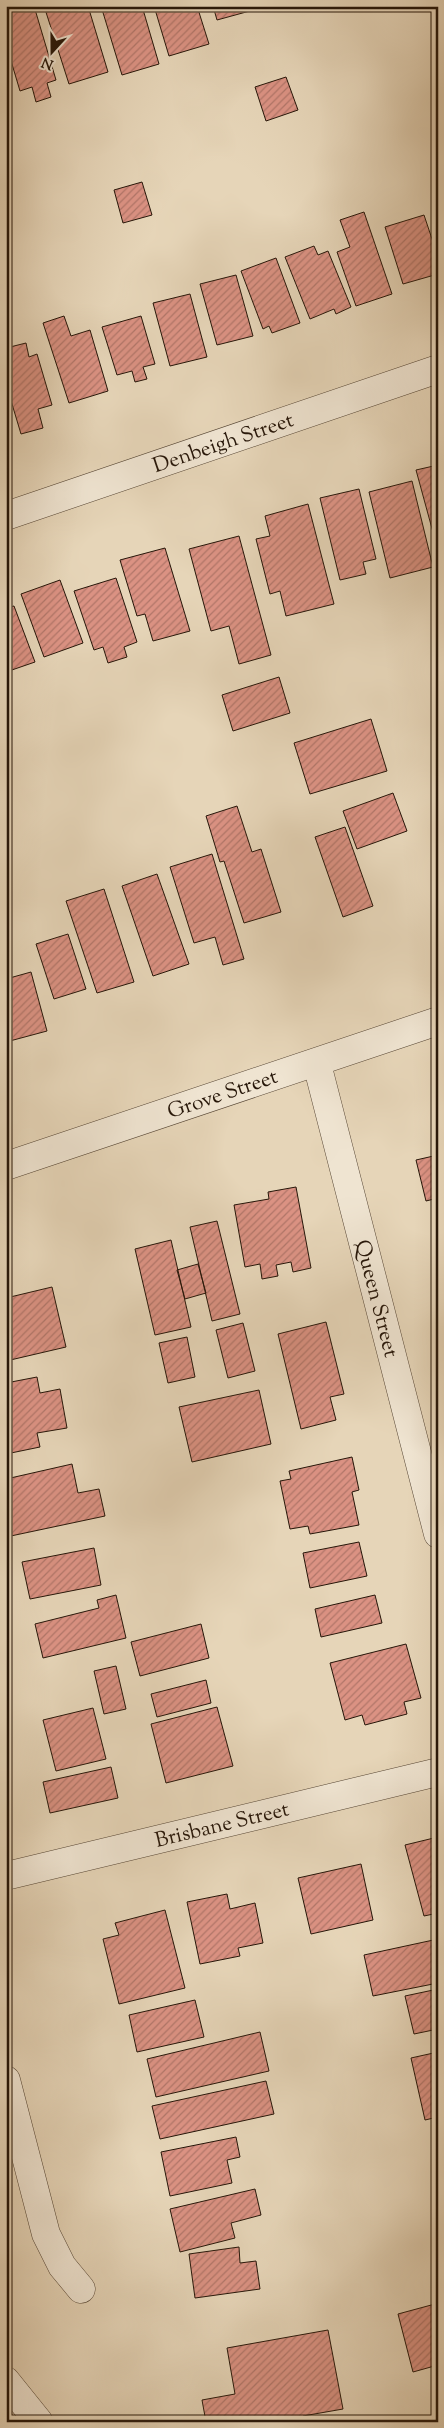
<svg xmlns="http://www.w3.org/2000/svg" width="444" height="2428" viewBox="0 0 444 2428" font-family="'Sorts Mill Goudy',serif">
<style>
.building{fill:url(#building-hatch);stroke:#261609}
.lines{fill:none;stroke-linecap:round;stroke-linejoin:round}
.minor-casing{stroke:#564635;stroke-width:29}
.minor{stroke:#efe4d1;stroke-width:28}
.labels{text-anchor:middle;stroke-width:5;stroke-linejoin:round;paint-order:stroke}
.street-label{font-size:21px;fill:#261609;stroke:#efe4d1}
</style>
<defs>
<pattern id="building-hatch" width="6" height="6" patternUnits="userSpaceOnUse" patternTransform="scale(1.25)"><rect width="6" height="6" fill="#db9283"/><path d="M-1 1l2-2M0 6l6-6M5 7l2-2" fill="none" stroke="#b17669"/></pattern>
</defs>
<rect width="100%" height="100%" fill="#e6d5b8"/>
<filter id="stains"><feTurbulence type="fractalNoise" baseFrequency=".004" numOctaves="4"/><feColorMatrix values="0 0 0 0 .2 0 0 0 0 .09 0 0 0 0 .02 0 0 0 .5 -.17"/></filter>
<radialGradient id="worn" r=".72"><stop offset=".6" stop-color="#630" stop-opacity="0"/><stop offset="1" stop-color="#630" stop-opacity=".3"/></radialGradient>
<!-- building -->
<path class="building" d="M29 6H34L56 80 47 83 51 97 36 102 32 87 20 91 6 44V13Z
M44 6H88L108 72 69 84Z
M101 6H142L159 64 122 75Z
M154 6H197L209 44 169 56Z
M213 6H268L217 20Z
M286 77 298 110 266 121 255 87Z
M142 182 152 215 123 223 114 190Z
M364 212 392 294 356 306 337 252 350 247 340 220Z
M424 215 438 257V274L403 284 385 227Z
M314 246 318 255 328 251 351 307 336 314 334 309 310 319 285 257Z
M276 258 300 323 272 333 269 326 263 329 241 271Z
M236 275 253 336 217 345 200 284Z
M190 294 207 357 170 366 153 303Z
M64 316 71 336 90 330 108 391 69 403 43 323Z
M141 316 155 364 143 367 147 379 135 382 132 371 117 375 102 327Z
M26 343 29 357 37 354 52 405 38 409 43 428 21 434 6 384V365L10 364 6 348Z
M438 465V535L434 536 416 470Z
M412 481 433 567 390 578 369 492Z
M359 489 376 559 363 562 366 574 340 580 320 498Z
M308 504 334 604 286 616 280 591 270 594 256 539 270 536 265 516Z
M239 536 271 655 239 664 229 626 211 631 189 549Z
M165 548 190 631 153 641 145 614 137 616 120 560Z
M116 578 137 642 124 647 127 657 108 663 103 647 94 650 74 591Z
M60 580 83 643 44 657 21 594Z
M14 606 35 662 6 672V608Z
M279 677 290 713 233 731 222 695Z
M371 719 387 771 310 794 294 743Z
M393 793 407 831 357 849 343 811Z
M237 806 252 852 261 849 281 912 244 923 224 861 220 862 206 816Z
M345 827 373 906 343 917 315 837Z
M212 854 244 959 223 965 215 937 194 943 170 867Z
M157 874 189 964 153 976 122 886Z
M104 889 134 982 97 993 66 901Z
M68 934 86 989 54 999 36 944Z
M31 972 47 1031 6 1042V979Z
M438 1155V1198L426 1201 416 1160Z
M296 1187 311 1268 293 1272 291 1262 276 1265 278 1276 262 1279 260 1264 245 1267 234 1205 269 1199 268 1192Z
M217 1221 240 1314 212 1321 190 1227Z
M171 1240 191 1327 155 1335 135 1249Z
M198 1264 206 1293 185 1299 177 1270Z
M52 1287 66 1347 6 1361V1298Z
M326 1322 344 1394 330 1397 336 1420 301 1429 278 1334Z
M243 1323 255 1371 228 1378 216 1330Z
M187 1337 195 1377 168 1383 159 1343Z
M37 1377 40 1393 60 1389 67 1428 37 1433 40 1447 6 1454V1383Z
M259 1390 271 1444 192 1462 179 1407Z
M352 1457 359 1490 352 1492 359 1525 310 1534 308 1526 290 1529 280 1481 291 1479 289 1471Z
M72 1464 78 1493 99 1489 105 1516 6 1537V1479Z
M359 1542 367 1576 310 1588 303 1553Z
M94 1548 101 1585 30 1599 22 1562Z
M116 1595 126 1638 43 1658 35 1624 99 1608 97 1600Z
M375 1595 382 1623 321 1637 315 1609Z
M201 1624 209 1658 140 1676 131 1642Z
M406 1644 421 1698 404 1702 407 1714 365 1725 362 1715 345 1720 330 1663Z
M116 1666 126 1709 104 1714 94 1671Z
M206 1680 211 1703 157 1717 151 1694Z
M217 1707 233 1766 166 1783 151 1724Z
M93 1708 106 1759 56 1771 43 1720Z
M111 1767 118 1798 50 1813 43 1782Z
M438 1837V1913L424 1916 405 1845Z
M361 1864 373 1920 311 1934 298 1878Z
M227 1894 230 1909 255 1903 263 1943 238 1948 240 1956 200 1964 187 1902Z
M165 1910 185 1988 119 2004 103 1939 119 1935 115 1923Z
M438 1939V1983L373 1996 364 1955Z
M438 1989V2029L414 2034 405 1996Z
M195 2000 204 2037 137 2052 129 2015Z
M260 2032 269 2071 156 2097 147 2059Z
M438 2052V2117L425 2120 411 2058Z
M266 2081 274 2114 160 2139 152 2106Z
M236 2137 240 2157 227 2160 232 2183 170 2196 161 2152Z
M255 2189 261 2215 231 2223 235 2238 180 2252 170 2209Z
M239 2247 240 2263 256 2261 260 2289 195 2298 189 2254Z
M435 2304 438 2316V2365L413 2372 398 2314Z
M328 2330 343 2409 303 2416 304 2422H206L202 2400 235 2394 227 2348Z"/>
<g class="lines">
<defs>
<g id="minor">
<path id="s1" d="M6 516 438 369"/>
<path id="s2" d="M317 1064 438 1534"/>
<path id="s3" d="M6 1166 438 1021"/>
<path id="s4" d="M6 1876 438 1772"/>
<path d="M6 2080 46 2234 62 2266 81 2289"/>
<path d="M6 2381 39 2422"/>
</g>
</defs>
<!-- minor casing -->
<use href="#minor" class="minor-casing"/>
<!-- minor -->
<use href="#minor" class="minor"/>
</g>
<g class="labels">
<!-- street labels -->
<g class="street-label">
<text dy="7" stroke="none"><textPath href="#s1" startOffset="229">Denbeigh Street</textPath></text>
<text dy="7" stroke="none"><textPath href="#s3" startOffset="228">Grove Street</textPath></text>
<text dy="7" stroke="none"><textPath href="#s2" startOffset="242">Queen Street</textPath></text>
<text dy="7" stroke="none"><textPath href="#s4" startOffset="222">Brisbane Street</textPath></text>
</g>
</g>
<!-- margin -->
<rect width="444" height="2428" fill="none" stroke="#e6d5b8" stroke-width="25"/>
<rect x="8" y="8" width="429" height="2413" fill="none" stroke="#261609" stroke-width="2.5"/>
<rect x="12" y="12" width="419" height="2403" fill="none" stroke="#261609"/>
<!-- north arrow -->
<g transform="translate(52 52) rotate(201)" stroke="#efe4d1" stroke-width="4" paint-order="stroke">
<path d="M0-4L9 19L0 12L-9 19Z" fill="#261609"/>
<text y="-8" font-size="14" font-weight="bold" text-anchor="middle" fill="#261609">N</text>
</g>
<rect width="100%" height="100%" filter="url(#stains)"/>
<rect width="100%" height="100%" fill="url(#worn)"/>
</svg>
